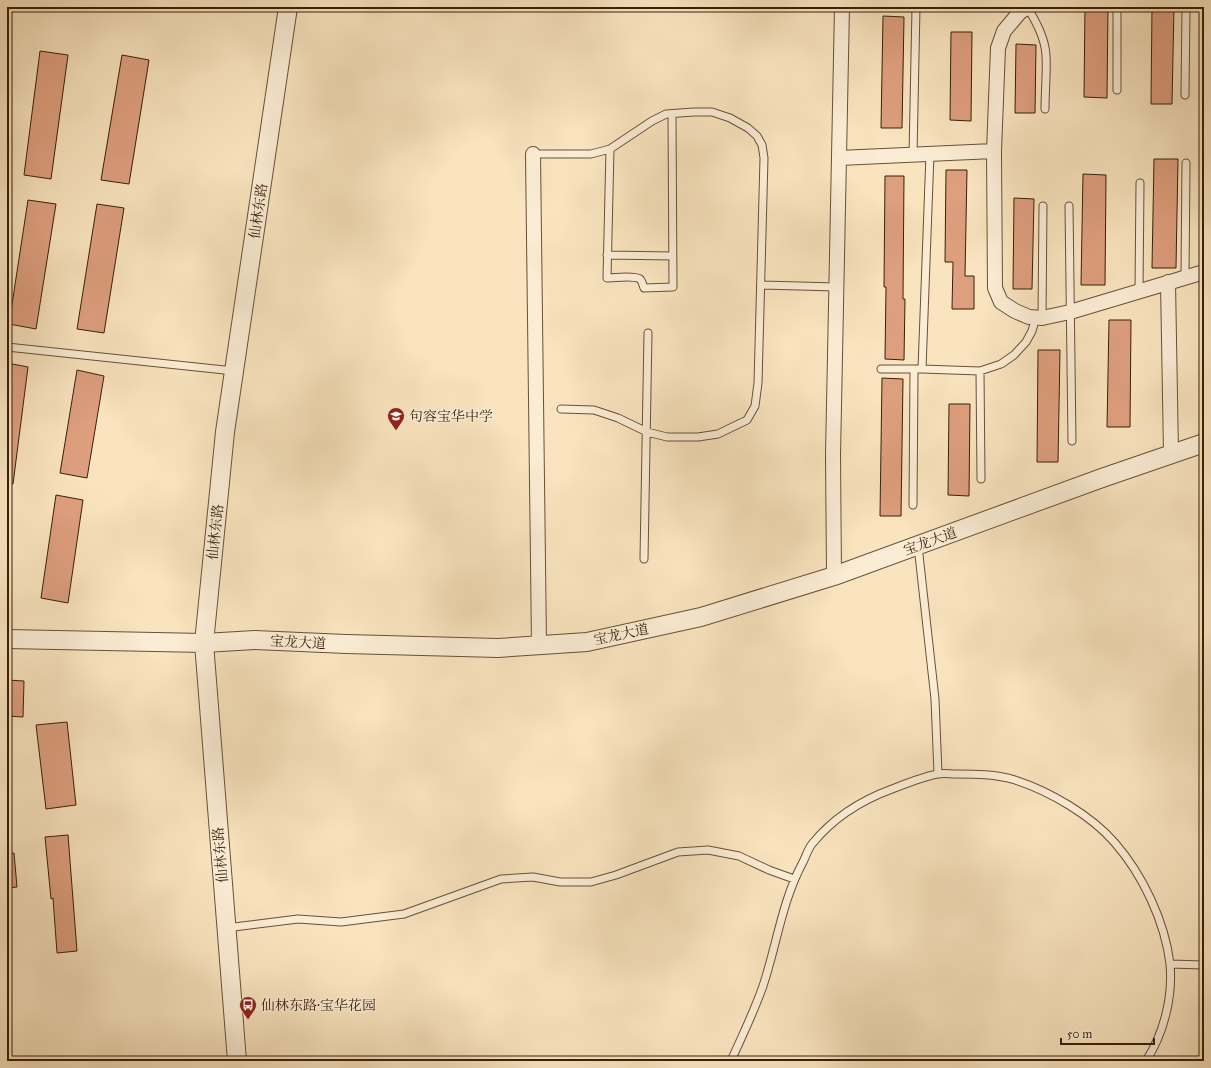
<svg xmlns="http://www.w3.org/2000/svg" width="1211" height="1068" viewBox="0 0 1211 1068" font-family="'IM FELL Great Primer','Noto Serif SC',serif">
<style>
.building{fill:#de9f7f;stroke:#391f0a}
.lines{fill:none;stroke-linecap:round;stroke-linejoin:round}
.service-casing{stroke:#695037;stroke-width:9}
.minor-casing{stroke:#695037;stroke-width:16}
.tertiary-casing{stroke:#695037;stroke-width:20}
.service{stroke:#fbedd5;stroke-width:7}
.minor{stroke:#fbedd5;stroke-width:14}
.tertiary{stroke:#fbedd5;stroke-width:18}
.labels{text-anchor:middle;stroke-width:3;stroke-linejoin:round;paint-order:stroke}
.street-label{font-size:14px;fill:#391f0a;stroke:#fbedd5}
.poi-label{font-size:14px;fill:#391f0a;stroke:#fbedd5;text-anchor:start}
</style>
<rect width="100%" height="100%" fill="#f9e4bf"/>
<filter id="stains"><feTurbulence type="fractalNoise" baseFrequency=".005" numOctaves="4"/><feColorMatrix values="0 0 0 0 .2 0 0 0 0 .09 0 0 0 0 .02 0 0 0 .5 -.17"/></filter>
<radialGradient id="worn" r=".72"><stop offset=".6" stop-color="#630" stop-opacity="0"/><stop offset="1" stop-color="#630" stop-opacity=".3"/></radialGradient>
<!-- building -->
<path class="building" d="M1085 7H1108L1107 98 1084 97Z
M1152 7H1174L1172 104H1151Z
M883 16 904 17 902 128H881Z
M951 32H972L971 121 950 120Z
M1016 44 1036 45 1035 113H1015Z
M40 51 68 55 51 179 24 175Z
M122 55 149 60 129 184 101 180Z
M1154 159H1178L1176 268H1152Z
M946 170H967L965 276H974V309H952L953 262H945Z
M1083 174 1106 175 1105 285H1081Z
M885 176H904L903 299H905L904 360 885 359 886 287H884Z
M1014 198 1034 199 1032 289H1013Z
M28 200 56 204 36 329 9 324Z
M97 204 124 208 104 333 77 329Z
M1109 320H1131L1130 427H1107Z
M1038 350H1060L1058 462H1037Z
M7 363 28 367 13 484H7Z
M77 370 104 376 87 478 60 473Z
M882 378 903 379 901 516H880Z
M949 404H970L969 496 948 495Z
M56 495 83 500 68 603 41 598Z
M7 680 24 681 23 717 7 716Z
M67 722 76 805 46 809 36 725Z
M68 835 77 951 57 953 53 898 51 899 45 837Z
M14 853 17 887 7 888V854Z"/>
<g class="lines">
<defs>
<path id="service" d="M1117 7V90
M1028 8C1036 22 1045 38 1046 55 1047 73 1045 91 1045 109
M1185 95 1186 7
M610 149 607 278C615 278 633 275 640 279 642 281 643 285 644 288L673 287 672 114
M533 154H591L610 149 652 121 666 114 694 112H712L730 118 748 128 757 136 762 145 764 158 758 383 755 406 747 420 718 434 698 437H667L647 432 618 418 594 410 561 409
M913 155 916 7
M1069 206 1072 441
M607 255 673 256
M1185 277 1186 163
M761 285 836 287
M1139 291 1140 183
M1042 318 1043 206
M7 347 234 371
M881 369H922L980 371 1001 364 1014 355 1026 342 1032 331 1036 317
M922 369 930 154
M980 371 981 479
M913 505 914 369
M918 546 935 699 938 774
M644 559 648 333
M226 928 298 919 341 922 404 914 501 879 533 877 560 882H591L616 875 678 852 708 850 739 856 769 870 794 879
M1170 964 1204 965
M731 1061C742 1036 754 1012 763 986 777 944 782 901 803 862 806 856 808 849 812 844 833 818 862 800 892 789 905 784 925 776 938 774 944 773 950 774 955 774 975 774 996 774 1015 780 1049 791 1091 815 1115 843 1142 874 1165 921 1170 964 1173 997 1164 1033 1146 1061"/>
<path id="minor" d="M1029 7 1020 12 1004 31 998 48 994 151 995 288 1001 302 1015 311 1029 317 1042 318 1070 312 1204 272
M533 154 539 645
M839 158 994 151
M1168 282 1171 454
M834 576 833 455 842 7"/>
<path id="tertiary" d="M7 639 204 643 255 640 346 644 498 648 587 642 701 617 834 576 1102 478 1204 443
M237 1061 204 643 225 432 288 7"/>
</defs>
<!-- service casing -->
<use href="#service" class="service-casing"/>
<!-- minor casing -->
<use href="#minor" class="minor-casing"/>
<!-- tertiary casing -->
<use href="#tertiary" class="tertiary-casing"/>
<!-- service -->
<use href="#service" class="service"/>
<!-- minor -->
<use href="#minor" class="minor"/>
<!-- tertiary -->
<use href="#tertiary" class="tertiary"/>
</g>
<!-- icons -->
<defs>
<symbol id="school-pin" viewBox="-11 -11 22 30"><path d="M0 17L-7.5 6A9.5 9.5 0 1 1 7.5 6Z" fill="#8f2418" stroke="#fbedd5"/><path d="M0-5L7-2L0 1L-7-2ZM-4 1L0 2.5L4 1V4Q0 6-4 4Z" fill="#fff"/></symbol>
<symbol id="bus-pin" viewBox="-11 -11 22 30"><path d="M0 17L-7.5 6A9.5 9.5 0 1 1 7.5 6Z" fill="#8f2418" stroke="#fbedd5"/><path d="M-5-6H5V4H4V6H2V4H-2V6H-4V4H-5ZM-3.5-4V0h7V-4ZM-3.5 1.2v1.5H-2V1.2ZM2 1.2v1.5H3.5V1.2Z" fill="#fff"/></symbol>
</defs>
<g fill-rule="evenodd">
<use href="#school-pin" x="386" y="406" width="20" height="27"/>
<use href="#bus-pin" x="238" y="995" width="20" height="27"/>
</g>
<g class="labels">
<!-- street labels -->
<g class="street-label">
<text transform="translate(258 211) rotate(-82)" y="5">仙林东路</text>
<text transform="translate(215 532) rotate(-84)" y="5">仙林东路</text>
<text transform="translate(930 541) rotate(-20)" y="5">宝龙大道</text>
<text transform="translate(621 634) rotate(-12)" y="5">宝龙大道</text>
<text transform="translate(298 642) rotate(3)" y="5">宝龙大道</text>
<text transform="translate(220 855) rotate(-95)" y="5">仙林东路</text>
</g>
<!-- poi labels -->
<g class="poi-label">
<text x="409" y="421">句容宝华中学</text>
<text x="261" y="1010">仙林东路·宝华花园</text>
</g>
</g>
<!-- margin -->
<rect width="1211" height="1068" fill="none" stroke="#f9e4bf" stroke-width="24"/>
<rect x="8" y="8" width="1195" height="1052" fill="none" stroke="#391f0a" stroke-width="2"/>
<rect x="12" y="12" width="1187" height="1044" fill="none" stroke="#391f0a"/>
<!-- scale -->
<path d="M1061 1038v6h93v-6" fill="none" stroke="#391f0a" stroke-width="2"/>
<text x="1067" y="1038" font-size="12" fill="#391f0a" stroke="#fbedd5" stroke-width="3" paint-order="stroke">50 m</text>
<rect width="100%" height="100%" filter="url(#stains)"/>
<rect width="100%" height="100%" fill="url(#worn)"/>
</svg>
